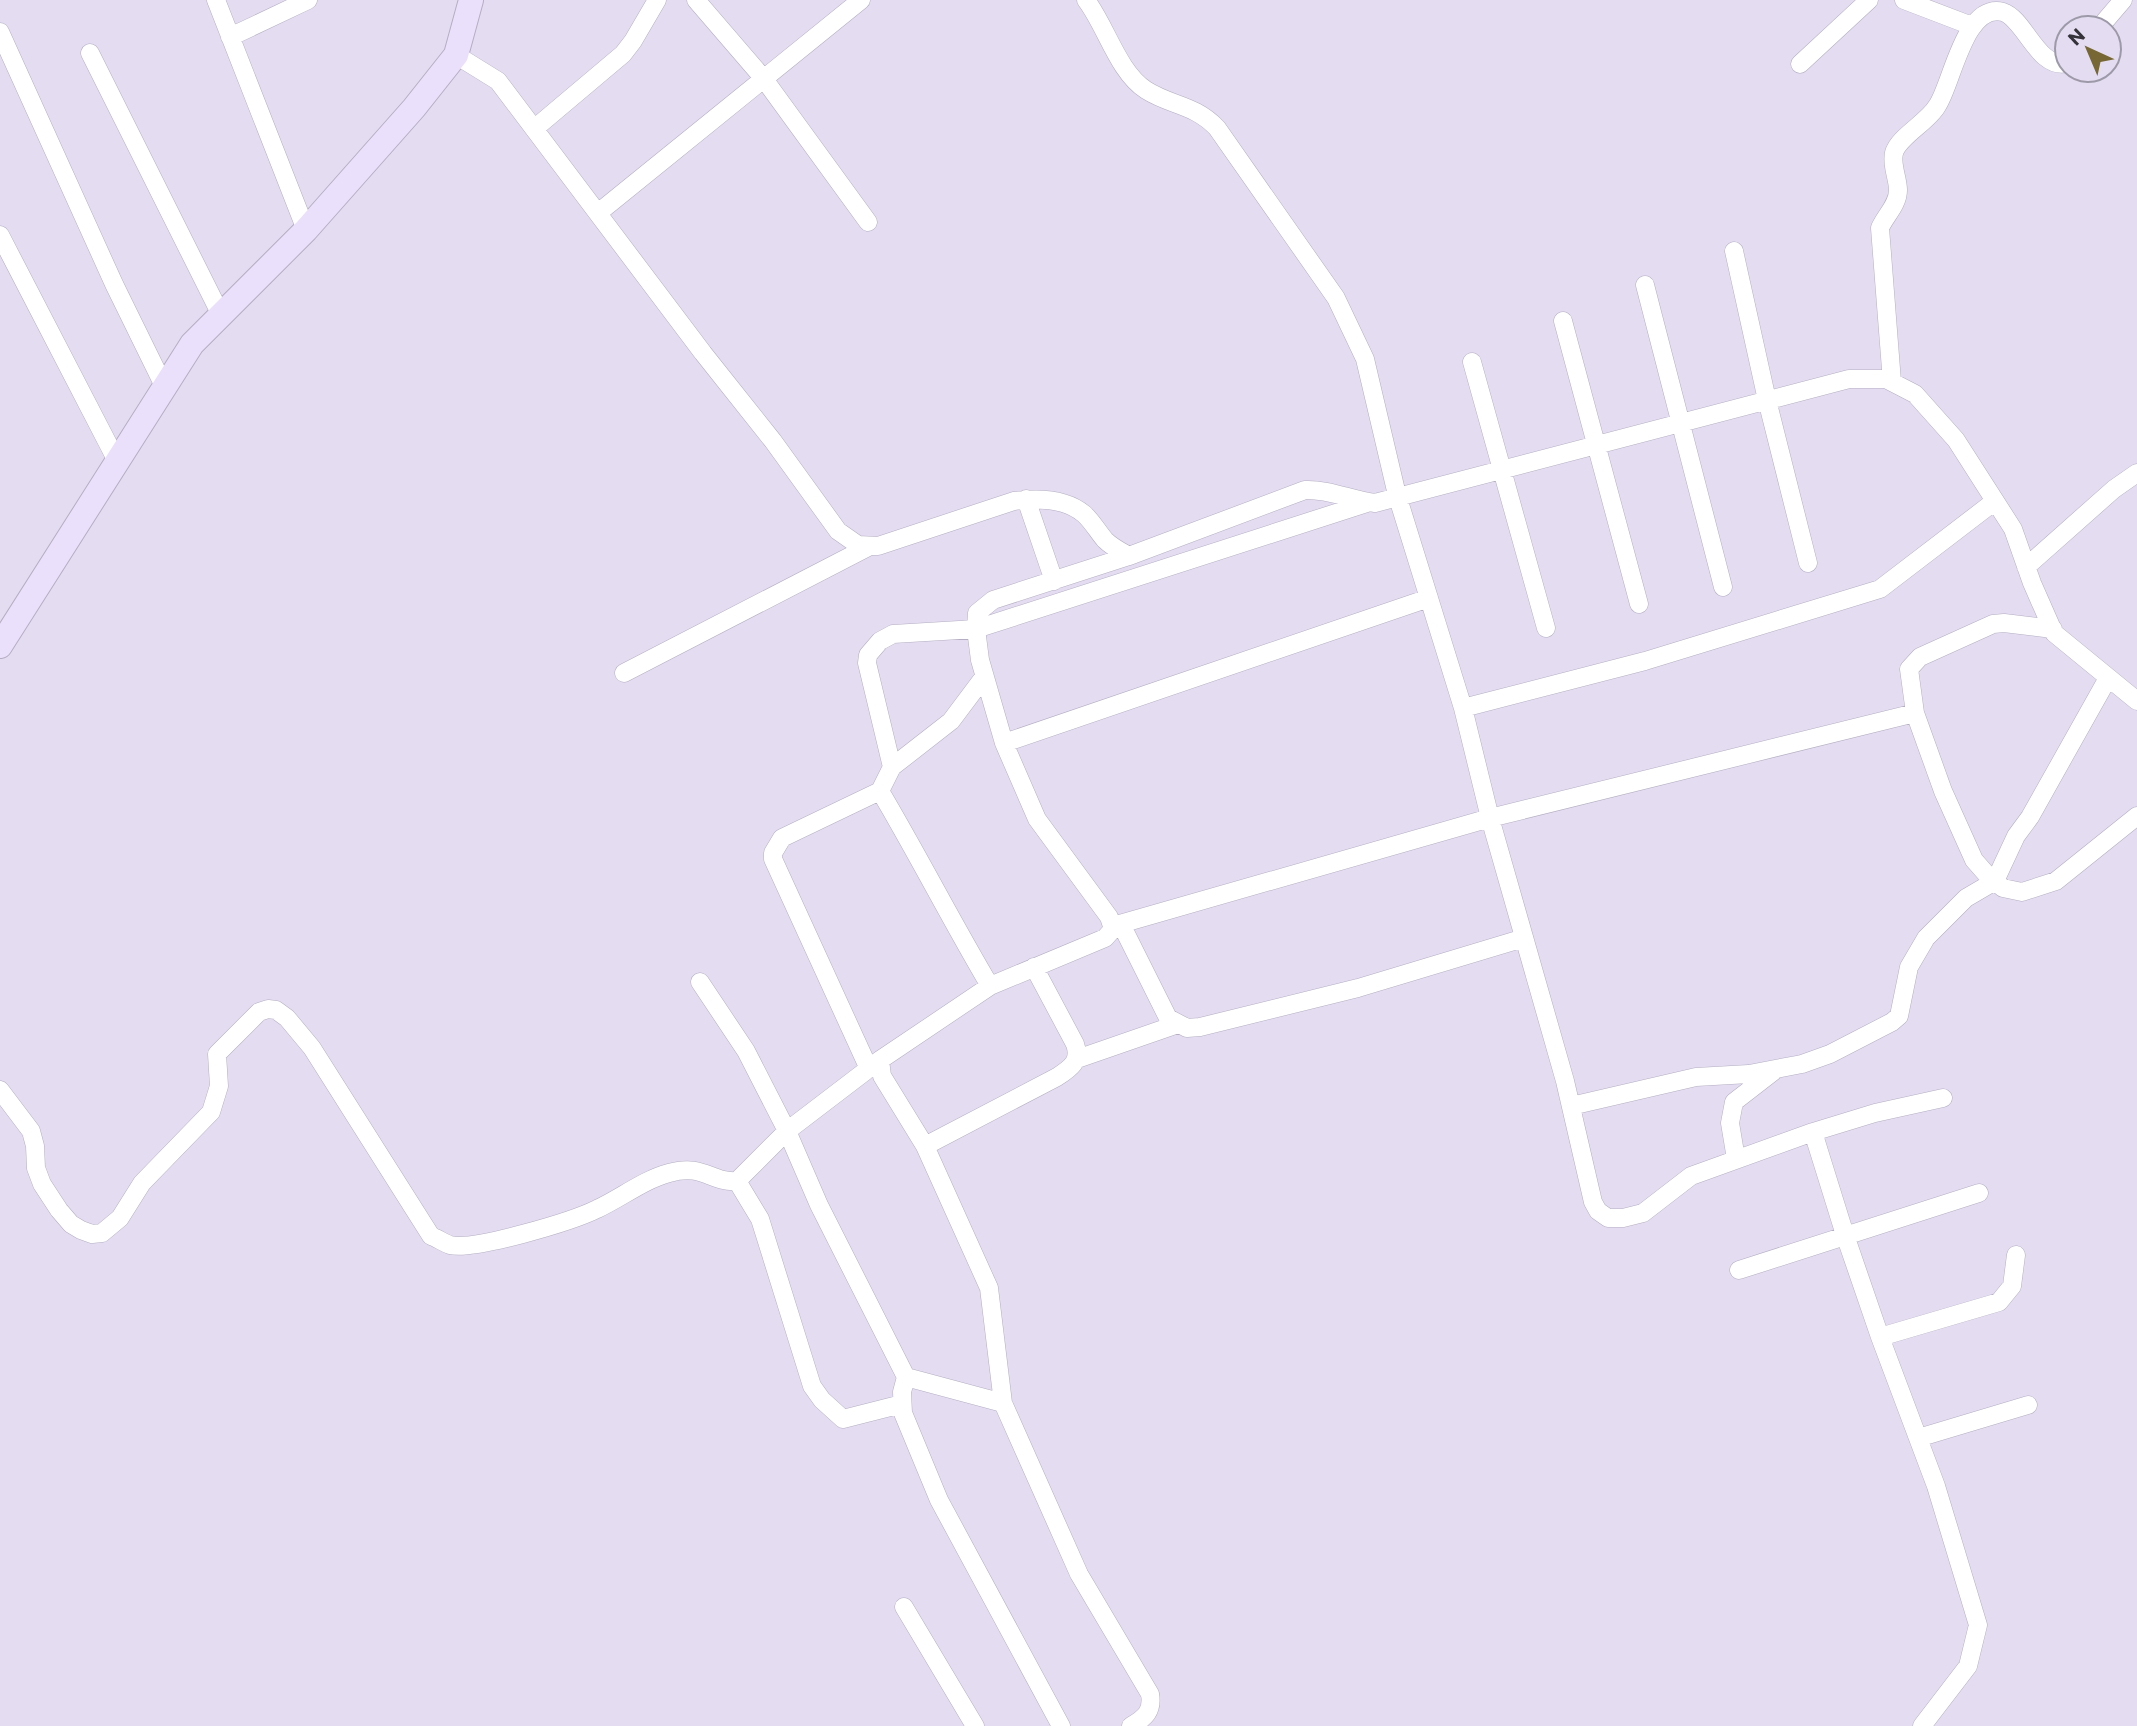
<svg xmlns="http://www.w3.org/2000/svg" width="2137" height="1726" viewBox="0 0 2137 1726" font-family="Commissioner,sans-serif">
<style>
.lines{fill:none;stroke-linecap:round;stroke-linejoin:round}
.minor-casing{stroke:#b5aec2;stroke-width:19}
.secondary-casing{stroke:#b5aec2;stroke-width:26}
.minor{stroke:#fff;stroke-width:18}
.secondary{stroke:#ebe0fb;stroke-width:24}
</style>
<rect width="100%" height="100%" fill="#e4ddf1"/>
<g class="lines">
<defs>
<path id="minor" d="M216 0 306 230
M696 0 764 79 868 222
M1086 0C1106 26 1118 72 1146 90 1171 106 1194 104 1217 128L1336 298 1365 359 1397 495 1463 708 1490 818 1565 1081 1593 1202 1598 1211 1608 1218H1623L1643 1213 1691 1176 1813 1132 1845 1235 1880 1337 1936 1486 1978 1625 1968 1666 1922 1726
M1904 0 1972 26
M2099 28 2123 0
M0 32 114 284 165 388
M230 37 308 0
M90 53 221 315
M456 55 498 81 703 353 773 441 838 531 858 545 878 546 1014 501C1037 498 1065 498 1084 514 1092 521 1098 532 1105 540 1112 547 1120 551 1129 556L1305 490C1329 489 1351 500 1375 503L1849 379H1886L1915 394 1956 440 2013 529 2032 583 2054 633 2137 701
M1800 64 1869 0
M534 129 623 54 633 41 657 0
M598 213 861 0
M0 235 118 463
M1734 251 1767 400 1808 563
M1645 285 1723 587
M1563 321 1639 604
M1472 362 1546 628
M1892 382 1880 228C1885 216 1898 205 1898 190 1898 178 1891 165 1894 153 1898 137 1928 122 1937 106 1952 85 1964 2 2003 12 2025 19 2038 70 2067 63
M1026 499 1054 581
M1129 556 993 600 977 613 976 629 980 660 1004 743 1037 819 1109 917 1113 929 1105 938 990 986 880 1060 882 1076 925 1146 989 1288 1003 1403 1079 1574 1150 1694C1153 1711 1145 1718 1131 1726
M2026 567 2114 489 2137 473
M624 673 870 546
M1463 708 1645 661 1880 589 1995 501
M1915 713 1909 669 1920 657 1993 624 2004 623 2053 629
M1004 743 1429 598
M892 767 951 721 984 677
M1121 924 1168 1018 1187 1028 1200 1027 1358 988 1524 938
M1113 926 1490 818 1915 713 1943 791 1974 860 1988 876 2003 888 2022 892 2056 881 2137 816
M700 982 746 1051 787 1131 819 1205 906 1377 902 1392 903 1413 939 1500 1061 1726
M990 986C952 922 918 855 880 791L892 767 867 663 868 655 880 641 893 634 976 629 1367 503
M1077 1059 1178 1024
M869 1069 773 859V853L782 838 880 791
M0 1090 31 1131 35 1146 36 1168 42 1184 59 1210 71 1224 81 1230 92 1234 102 1233 120 1218 142 1183 211 1112 219 1086 217 1054 259 1012 268 1009 276 1010 287 1018 312 1048 431 1236C437 1238 444 1243 450 1245 474 1251 573 1221 597 1209 621 1198 643 1180 669 1173 704 1163 710 1183 737 1181L787 1131 880 1060
M1571 1106 1696 1077 1749 1074 1802 1064 1830 1054 1892 1022 1899 1016 1909 967 1926 938 1966 898 1995 881 2016 836 2030 817 2108 678
M1813 1132 1875 1113 1943 1098
M925 1146 1057 1077C1071 1068 1081 1061 1075 1044L1034 967
M1736 1159 1730 1123 1734 1102 1774 1071
M737 1181 760 1219 812 1386 822 1400 843 1419 902 1404
M1739 1270 1979 1193
M1880 1337 1999 1302 2012 1286 2016 1255
M906 1377 1003 1403
M1918 1438 2028 1405
M904 1607 975 1726"/>
<path id="secondary" d="M0 646 192 344 306 230 414 108 456 55 471 0"/>
</defs>
<!-- minor casing -->
<use href="#minor" class="minor-casing"/>
<!-- secondary casing -->
<use href="#secondary" class="secondary-casing"/>
<!-- minor -->
<use href="#minor" class="minor"/>
<!-- secondary -->
<use href="#secondary" class="secondary"/>
</g>
<!-- north arrow -->
<g transform="translate(2088 49) rotate(316)"><circle r="33" fill="#e4ddf1" stroke="#9e99a8" stroke-width="2"/>
<path d="M0-5L12 26L0 18L-12 26Z" fill="#776735"/>
<text y="-10" font-size="19" font-weight="bold" text-anchor="middle" fill="#35323a">N</text>
</g>
</svg>
